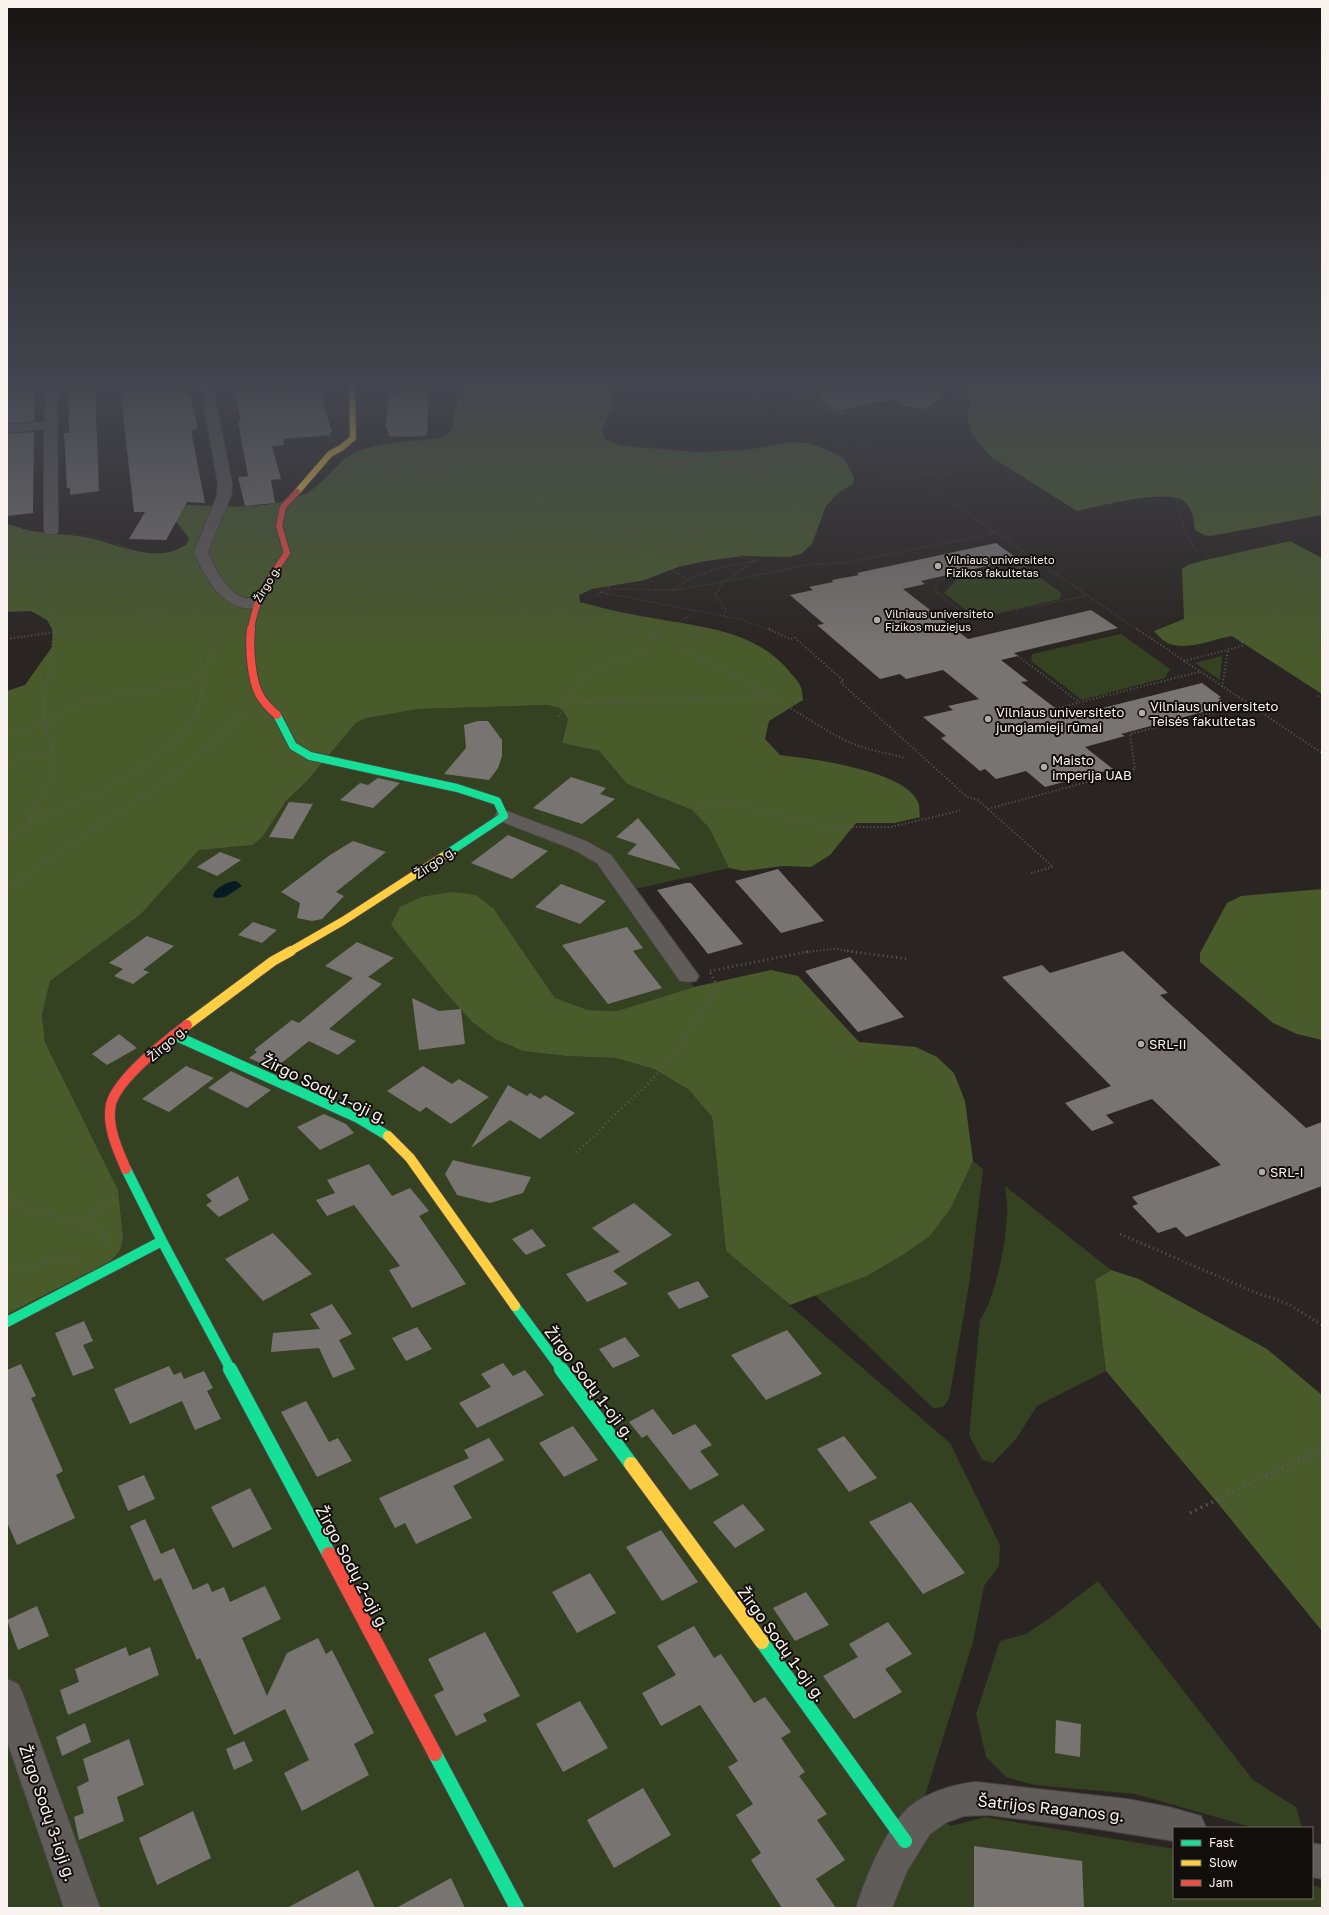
<svg xmlns="http://www.w3.org/2000/svg" width="1329" height="1915" viewBox="0 0 1329 1915" font-family="'Golos Text',sans-serif">
<style>
.green{fill:#354221}
.forest{fill:#495a2b}
.water{fill:#071b22}
.building{fill:#787471}
.lines{fill:none;stroke-linecap:round;stroke-linejoin:round}
.street-casing{stroke:#484441;stroke-width:2}
.fast-far2-casing{stroke:#484441;stroke-width:10}
.fast-far1-casing{stroke:#484441;stroke-width:12}
.fast-casing{stroke:#484441;stroke-width:16}
.slow-far3-casing{stroke:#484441;stroke-width:8}
.slow-far2-casing{stroke:#484441;stroke-width:10}
.slow-far1-casing{stroke:#484441;stroke-width:12}
.slow-casing{stroke:#484441;stroke-width:16}
.jam-far3-casing{stroke:#484441;stroke-width:8}
.jam-far2-casing{stroke:#484441;stroke-width:10}
.jam-far1-casing{stroke:#484441;stroke-width:12}
.jam-casing{stroke:#484441;stroke-width:16}
.path-far3{stroke:#5b5857;stroke-width:1.5;stroke-dasharray:0.5 2;stroke-linecap:butt}
.path-far2{stroke:#5b5857;stroke-width:2;stroke-dasharray:1 2.5;stroke-linecap:butt}
.path-far1{stroke:#5b5857;stroke-width:3;stroke-dasharray:1 3.5;stroke-linecap:butt}
.path{stroke:#5b5857;stroke-width:3.5;stroke-dasharray:1.5 4.5;stroke-linecap:butt}
.street{fill:#605c5a;fill-rule:evenodd}
.fast-far2{stroke:#16e098;stroke-width:8}
.fast-far1{stroke:#16e098;stroke-width:10}
.fast{stroke:#16e098;stroke-width:14}
.slow-far3{stroke:#ffcf43;stroke-width:6}
.slow-far2{stroke:#ffcf43;stroke-width:8}
.slow-far1{stroke:#ffcf43;stroke-width:10}
.slow{stroke:#ffcf43;stroke-width:14}
.jam-far3{stroke:#f24e42;stroke-width:6}
.jam-far2{stroke:#f24e42;stroke-width:8}
.jam-far1{stroke:#f24e42;stroke-width:10}
.jam{stroke:#f24e42;stroke-width:14}
.poi-dot{fill:#b1aba7;stroke:#120e0c;stroke-width:1.5}
.labels{text-anchor:middle;stroke-width:4;stroke-linejoin:round;paint-order:stroke}
.far-poi-label{font-size:11px;fill:#f9f3ef;stroke:#120e0c;text-anchor:start}
.far-street-label{font-size:11px;fill:#f9f3ef;stroke:#120e0c}
.poi-label{font-size:13px;fill:#f9f3ef;stroke:#120e0c;text-anchor:start}
.street-label{font-size:13px;fill:#f9f3ef;stroke:#120e0c}
.near-street-label{font-size:16px;fill:#f9f3ef;stroke:#120e0c}
</style>
<rect width="100%" height="100%" fill="#2a2522"/>
<!-- green -->
<path class="green" d="M786 383H801L821 396 824 403 836 411 842 409 848 413 834 416Z
M1023 565 1061 593 1060 599 976 618 944 593 957 579Z
M1121 634 1170 669 1165 678 1082 700 1031 661 1032 654Z
M1222 656 1220 680 1195 663Z
M547 705 562 708 568 719 562 743 599 751 627 784 692 810 709 828 729 868 622 892 694 987 617 1011 588 1010 555 998 494 909 446 993 472 1022 495 1039 523 1051 566 1056 615 1058 654 1069 689 1090 712 1117 726 1251 950 1443 1000 1545 999 1566 984 1586 973 1642 922 1805 951 1826 985 1817 1174 1849V1898H1312V1885L1322 1888V1908H7V1314L118 1190 45 1042 42 1015 50 981 140 915 199 850 224 847H237L263 836 286 801 306 782 356 723 366 718 419 709Z
M973 1161 983 1169 969 1285 949 1399 943 1407 933 1408 815 1295 867 1276 903 1255 930 1236 951 1208Z
M1005 1186 1111 1270 1095 1280 1106 1371 1037 1406 1016 1439 993 1463 982 1460 969 1435 980 1320C996 1296 1006 1243 1007 1214 1008 1205 1006 1195 1005 1186Z
M1098 1581 1253 1780 1296 1807 1302 1828H1255L1135 1794 1034 1785 1006 1777 986 1757 976 1714 1000 1641 1026 1634 1050 1618Z"/>
<!-- forest -->
<path class="forest" d="M460 383H607L616 393 609 401 613 409 602 429 605 440 621 446 697 452 747 450 790 442 807 443 830 451 844 459 854 477 853 484 838 493 826 506 812 544 801 554 789 557 743 556 706 561 678 567 645 580 592 589 579 595 580 602C608 610 635 615 664 620 710 628 757 633 789 671 799 683 802 684 803 700L769 721 765 739 780 755C812 759 904 770 918 802 920 806 919 813 920 817L895 823H856L830 855 811 867 783 866 744 871 729 868 709 828 692 810 627 784 599 751 562 743 568 719 561 708 547 705 419 709 366 718 356 723 306 782 286 801 263 836 253 845 199 850 140 915 50 981 42 1015 45 1042 118 1190 123 1239 120 1250 111 1261 7 1314V691L25 685 52 647 53 631 47 620 31 611 7 612V525C15 524 20 529 27 530 46 534 66 534 85 537 117 543 156 566 187 544L189 538 172 516 177 505C219 505 260 512 300 496 322 488 331 468 349 456 367 443 415 442 438 438L447 435 452 428Z
M949 383H1322V515L1211 536 1204 535 1195 530C1194 519 1193 510 1185 502 1172 487 1096 507 1077 511L991 457 970 432 967 409 970 406C969 392 961 389 949 383Z
M1290 541 1322 558V694L1232 636C1214 639 1192 649 1174 645 1166 644 1159 637 1154 631L1184 619 1182 569 1188 565 1205 560Z
M1322 889V1040L1297 1034 1273 1023 1200 962V953L1227 903 1241 896Z
M452 892 476 895 494 909 555 998 588 1010 617 1011 694 987 771 970 798 976 859 1042 916 1047 937 1057 954 1073 965 1101 973 1161 951 1208 930 1236 903 1255 867 1276 790 1305 726 1251 712 1117 689 1090 654 1069 615 1058 566 1056 523 1051 495 1039 472 1022 446 993 391 925 400 907 421 897Z
M1111 1270 1139 1279 1267 1349 1322 1395V1631L1216 1501 1106 1371 1095 1280Z"/>
<!-- water -->
<path class="water" d="M236 881 242 886 225 897 216 898 213 896C214 888 229 881 236 881Z"/>
<!-- building -->
<path class="building" d="M7 383H33V391H35L34 421 7 424Z
M146 383H184L185 395 190 394 198 429 191 430 205 503 187 502 166 540 129 539 145 512H134L120 388 146 386Z
M285 383H317L332 432H330L331 435 283 439 284 445 272 446 281 479 271 480 275 503 245 506 238 477 248 476 238 422 241 421 234 393 286 388Z
M404 383H429L427 435 410 437 389 436 386 425 389 393H403Z
M816 383H928L929 389 944 394 927 409 905 406 894 399 836 411 824 403Z
M85 386V390L95 389 99 491 70 495V488H67L64 433H69L68 388Z
M34 432 33 513 7 516V434Z
M996 543 1018 559 921 581 925 584 903 589 968 639 1091 610 1118 628 1014 653 1018 656 1001 660 1028 681 1021 682 1067 717 1202 683 1221 697 1218 698 1229 705 1121 734 1125 736 1085 747 1113 769 1045 787 1026 771 996 779 985 769 980 771 941 738 946 736 923 717 953 710 948 706 979 699 943 670 906 679 900 674 880 679 817 625 824 624 790 595 813 590 809 587 833 582 832 580 859 575 857 573Z
M478 721H488L502 740V756L498 768 489 780 444 774 466 748 464 725Z
M571 777 606 788 600 794 615 799 582 824 533 808Z
M378 778 400 783 373 808 340 800 360 783 368 785Z
M289 802 313 804 293 839 269 837Z
M638 818 649 831 681 870 627 854 637 844 616 837Z
M508 835 548 851 512 879 471 863Z
M353 841 386 852 336 892 344 896 322 919 312 921 297 918 300 903 281 892 330 855Z
M220 852 241 860 217 876 197 867Z
M778 869 824 921 781 933 735 881Z
M686 883H691L743 944 708 954 657 890Z
M561 884 606 901 580 924 535 907Z
M253 922 277 930 262 943 238 935Z
M627 927 643 948 633 951 662 988 608 1004 562 945Z
M147 936 174 946 143 970 149 972 133 984 114 976 123 969 109 963Z
M357 942 394 958 368 977 382 984 329 1029 356 1041 338 1055 309 1041 274 1069 249 1058 257 1052 254 1050 292 1020 299 1023 353 978 325 966Z
M1123 951 1168 993 1160 995 1306 1128 1322 1122V1186L1186 1237 1176 1227 1158 1233 1132 1206 1138 1204 1132 1197 1221 1165 1152 1099 1106 1115 1114 1123 1092 1131 1065 1103 1111 1086 1002 977 1042 965 1050 973Z
M850 957 904 1017 858 1032 805 971Z
M412 998 439 1011 461 1009 465 1044 419 1050Z
M119 1034 137 1048 107 1065 92 1054Z
M186 1066 214 1078 169 1112 142 1099Z
M423 1066 452 1084 459 1079 489 1097 451 1124 426 1107 420 1112 387 1091Z
M231 1071 271 1090 247 1108 208 1088Z
M508 1085 527 1096 530 1093 540 1099 545 1095 575 1113 540 1139 510 1120 471 1148Z
M324 1114 346 1124 354 1133 320 1150 297 1127Z
M453 1160 469 1164 531 1177 523 1193 490 1203 457 1195 445 1174Z
M369 1164 392 1196 410 1188 429 1211 419 1216 466 1284 412 1308 389 1270 400 1266 354 1205 327 1216 316 1200 335 1193 327 1180Z
M238 1176 249 1200 219 1217 206 1205 212 1201 206 1195Z
M634 1203 672 1235 613 1271 628 1284 587 1302 566 1274 620 1252 592 1228Z
M532 1229 546 1246 526 1255 512 1239Z
M273 1233 312 1274 263 1301 225 1259Z
M698 1281 709 1297 679 1309 667 1293Z
M332 1304 352 1334 339 1340 355 1369 333 1378 319 1348 271 1352 273 1333 320 1329 310 1314Z
M84 1321 93 1341 83 1345 94 1368 73 1376 55 1333Z
M417 1327 432 1349 406 1361 392 1338Z
M787 1330 822 1374 766 1400 731 1355Z
M625 1337 640 1356 613 1368 599 1349Z
M503 1363 513 1376 525 1370 544 1395 477 1428 459 1403 491 1387 481 1374Z
M21 1364 36 1396 31 1398 63 1471 56 1475 75 1518 17 1545 7 1522V1370Z
M169 1366 174 1375 181 1372 184 1379 204 1371 213 1388 207 1391 221 1419 195 1430 182 1401 130 1424 114 1389Z
M306 1401 329 1442 338 1438 352 1461 317 1477 281 1412Z
M653 1409 673 1435 695 1424 712 1445 700 1451 719 1475 690 1490 647 1435 642 1438 629 1422Z
M573 1426 598 1460 564 1477 539 1443Z
M844 1436 877 1478 849 1492 817 1449Z
M489 1438 504 1460 453 1486 472 1518 416 1544 405 1523 395 1528 379 1498 469 1458 464 1450Z
M144 1475 155 1499 128 1511 118 1486Z
M250 1488 272 1529 233 1548 211 1507Z
M911 1502 965 1573 923 1594 869 1522Z
M743 1504 765 1530 735 1548 713 1522Z
M145 1519 161 1554 174 1548 193 1590 208 1583 212 1592 224 1587 230 1602 265 1586 281 1619 242 1638 267 1696 287 1653 318 1638 326 1654 332 1650 374 1733 354 1744 369 1775 302 1811 284 1773 309 1760 285 1709 234 1735 200 1658 197 1660 161 1578 154 1581 130 1526Z
M661 1530 698 1582 662 1601 626 1547Z
M590 1573 616 1613 577 1633 552 1592Z
M806 1592 829 1625 795 1641 773 1608Z
M37 1606 49 1636 18 1650 7 1620Z
M888 1622 912 1654 885 1669 902 1692 854 1719 823 1676 858 1657 849 1644Z
M694 1626 714 1658 721 1654 754 1703 765 1697 791 1732 781 1738 805 1772 799 1776 827 1814 817 1820 845 1860 816 1879 836 1908H782L751 1860 761 1853 736 1815 753 1804 728 1767 738 1761 700 1705 661 1726 642 1693 676 1675 657 1646Z
M485 1632 520 1696 483 1714 487 1721 456 1736 434 1695 444 1690 428 1659Z
M126 1647 129 1656 150 1647 159 1675 68 1715 60 1690 79 1682 75 1669Z
M580 1701 608 1748 563 1772 536 1724Z
M1056 1720 1081 1724 1080 1757 1055 1753Z
M85 1723 91 1742 62 1756 56 1737Z
M129 1739 144 1785 117 1797 124 1821 79 1840 74 1817 84 1813 77 1787 89 1781 83 1759Z
M244 1741 253 1761 234 1770 226 1749Z
M643 1788 671 1835 614 1868 587 1820Z
M193 1811 211 1858 157 1885 139 1838Z
M974 1846 1082 1861 1084 1908H974Z
M358 1870 375 1908H287Z
M451 1878 465 1908H396Z"/>
<g class="lines">
<defs>
<path id="street" d="M45 383H57L58 531 56 534H46L44 531V429L7 433V425L45 422Z
M200 383H212L232 484 231 496 208 552C216 569 225 591 244 598 249 599 255 599 260 601L262 604 260 607C225 616 205 578 194 552L217 496 218 484Z
M504 810 586 841 611 855 699 976 696 981 688 982 680 981 597 863 572 849 497 820 495 816 497 812Z
M7 1679 18 1684 23 1694 100 1908H64L7 1741Z
M976 1782 1127 1799 1169 1807 1201 1816 1206 1828H1174V1841L1085 1827 988 1815 964 1816 947 1822 930 1834 907 1871 892 1908H856C866 1877 883 1834 906 1810 922 1794 953 1784 976 1782Z
M1312 1843 1322 1845V1879L1312 1877Z"/>
<path id="fast-far2" d="M277 715 293 746 310 756 457 788 497 801 504 816 442 857"/>
<path id="fast-far1" d="M174 1035 358 1118 388 1136
M162 1241 231 1370
M515 1306 562 1370
M7 1322 162 1241 126 1169"/>
<path id="fast" d="M230 1369 329 1554
M561 1369 631 1464
M762 1642 905 1841
M435 1754 517 1908"/>
<path id="slow-far3" d="M297 492 330 454 341 448 353 438 352 390 350 383"/>
<path id="slow-far2" d="M289 952 343 921 442 857"/>
<path id="slow-far1" d="M187 1025 273 961 291 951
M388 1136 410 1158 515 1306"/>
<path id="slow" d="M631 1464 762 1642"/>
<path id="jam-far3" d="M251 630C255 600 270 577 287 553L279 526 283 507 297 492"/>
<path id="jam-far2" d="M251 629C249 646 251 679 259 694 263 702 270 709 277 715"/>
<path id="jam-far1" d="M126 1169C118 1151 106 1125 111 1104 118 1078 166 1041 187 1025"/>
<path id="jam" d="M329 1554 435 1754"/>
</defs>
<!-- street casing -->
<use href="#street" class="street-casing"/>
<!-- fast-far2 casing -->
<use href="#fast-far2" class="fast-far2-casing"/>
<!-- fast-far1 casing -->
<use href="#fast-far1" class="fast-far1-casing"/>
<!-- fast casing -->
<use href="#fast" class="fast-casing"/>
<!-- slow-far3 casing -->
<use href="#slow-far3" class="slow-far3-casing"/>
<!-- slow-far2 casing -->
<use href="#slow-far2" class="slow-far2-casing"/>
<!-- slow-far1 casing -->
<use href="#slow-far1" class="slow-far1-casing"/>
<!-- slow casing -->
<use href="#slow" class="slow-casing"/>
<!-- jam-far3 casing -->
<use href="#jam-far3" class="jam-far3-casing"/>
<!-- jam-far2 casing -->
<use href="#jam-far2" class="jam-far2-casing"/>
<!-- jam-far1 casing -->
<use href="#jam-far1" class="jam-far1-casing"/>
<!-- jam casing -->
<use href="#jam" class="jam-casing"/>
<!-- path-far3 -->
<path class="path-far3" d="M525 383 560 396
M777 383 1138 630
M981 387 994 407 1007 420 1069 458 1142 487 1178 493
M930 411 952 399 981 387 980 383
M764 413 822 435 857 453 893 476 914 478
M525 421 549 428
M501 432 545 429 578 431 615 443 669 450 719 461 798 488
M361 452 422 466 528 498 589 522 687 579
M408 462 449 457
M450 474 443 467 450 459 469 446 525 421 561 396 592 383
M913 476 938 472H951
M332 479 363 470 403 463
M531 498 559 500 584 497 622 484 671 480 689 474 714 459
M298 521 357 506 392 490 422 467
M68 534C97 536 128 544 151 562 158 567 162 574 167 581 177 596 192 598 209 601
M7 540 33 527
M47 544 46 597 55 630
M634 546 728 555 756 560
M1197 552 1186 534 1175 496 1209 454 1229 383
M608 589 674 590 723 582 764 555 791 524 800 506 798 489 766 436 762 404 753 393 750 383
M674 590C698 570 724 567 754 561
M600 592 739 619 771 630
M7 593 28 594 167 613
M365 593 429 579
M595 597 649 557 695 531 717 523 800 506
M428 598 577 615 631 630
M277 603 300 602 337 596 379 594 416 595 428 598 495 587
M724 615 727 610 715 595 723 582 814 564 845 563 995 533
M972 620 936 592 935 588 938 580 1033 559
M935 626 1086 596
M71 630 129 618 171 613H225
M219 630 222 622 229 614
M663 630 692 615
M1252 630 1322 582"/>
<!-- path-far2 -->
<path class="path-far2" d="M628 629C683 645 733 673 781 702 804 716 825 731 849 742 866 750 887 753 905 758
M769 629 790 639 795 638 844 681 840 682 967 797 978 800 1053 867 1031 873
M1137 629 1322 753
M7 639 76 629
M1018 656 1079 702
M1184 661 1242 646V639L1254 629
M1222 687 1228 650
M1318 696 1322 695
M563 704 772 696
M1042 712 1199 672
M559 716 563 704 580 680 601 666 643 651 652 636 665 629
M45 724 73 705 97 698 148 690 187 681 204 675
M7 733 32 728 44 721
M7 763 22 756 52 751
M696 809 722 801 830 827H891L962 810
M988 809 1135 769 1130 734 1247 704
M29 823 33 810 46 792 52 775 54 759 44 721V696L48 679 54 629
M7 838 46 815 108 789 146 765 180 738 199 710 204 675 211 649 219 629
M7 888 163 783 221 736 247 709
M806 952 835 949 855 952"/>
<!-- path-far1 -->
<path class="path-far1" d="M847 951 909 959
M710 971 811 951
M576 1152 595 1136 610 1119 644 1088 675 1054 718 987 710 972
M7 1196 28 1209 81 1223 103 1233 108 1245
M81 1223 115 1196
M1120 1234 1252 1291 1288 1304 1322 1325
M7 1271 82 1256"/>
<!-- path -->
<path class="path" d="M1190 1513 1322 1449"/>
<!-- street -->
<use href="#street" class="street"/>
<!-- fast-far2 -->
<use href="#fast-far2" class="fast-far2"/>
<!-- fast-far1 -->
<use href="#fast-far1" class="fast-far1"/>
<!-- fast -->
<use href="#fast" class="fast"/>
<!-- slow-far3 -->
<use href="#slow-far3" class="slow-far3"/>
<!-- slow-far2 -->
<use href="#slow-far2" class="slow-far2"/>
<!-- slow-far1 -->
<use href="#slow-far1" class="slow-far1"/>
<!-- slow -->
<use href="#slow" class="slow"/>
<!-- jam-far3 -->
<use href="#jam-far3" class="jam-far3"/>
<!-- jam-far2 -->
<use href="#jam-far2" class="jam-far2"/>
<!-- jam-far1 -->
<use href="#jam-far1" class="jam-far1"/>
<!-- jam -->
<use href="#jam" class="jam"/>
</g>
<!-- sky -->
<linearGradient id="sky" x2="0" y2="1"><stop stop-color="#171413"/><stop offset="0.59" stop-color="#44464f"/><stop offset="1" stop-color="#44464f" stop-opacity="0"/></linearGradient>
<rect width="1329" height="651" fill="url(#sky)"/>
<!-- markers -->
<g class="poi-dot">
<circle cx="938" cy="566" r="4"/>
<circle cx="877" cy="620" r="4"/>
<circle cx="1142" cy="713" r="4"/>
<circle cx="988" cy="719" r="4"/>
<circle cx="1044" cy="767" r="4"/>
<circle cx="1141" cy="1044" r="4"/>
<circle cx="1262" cy="1172" r="4"/>
</g>
<g class="labels">
<!-- far-poi labels -->
<g class="far-poi-label">
<text x="946" y="564">Vilniaus universiteto<tspan x="946" dy="13">Fizikos fakultetas</tspan></text>
<text x="885" y="618">Vilniaus universiteto<tspan x="885" dy="13">Fizikos muziejus</tspan></text>
</g>
<!-- far-street labels -->
<g class="far-street-label">
<text transform="translate(267 584) rotate(-59)" y="4">Žirgo g.</text>
</g>
<!-- poi labels -->
<g class="poi-label">
<text x="1150" y="711">Vilniaus universiteto<tspan x="1150" dy="15">Teisės fakultetas</tspan></text>
<text x="996" y="717">Vilniaus universiteto<tspan x="996" dy="15">jungiamieji rūmai</tspan></text>
<text x="1052" y="765">Maisto<tspan x="1052" dy="15">imperija UAB</tspan></text>
<text x="1149" y="1049">SRL-II</text>
<text x="1270" y="1177">SRL-I</text>
</g>
<!-- street labels -->
<g class="street-label">
<text transform="translate(435 862) rotate(-34)" y="5">Žirgo g.</text>
<text transform="translate(167 1043) rotate(-41)" y="5">Žirgo g.</text>
</g>
<!-- near-street labels -->
<g class="near-street-label">
<text transform="translate(325 1089) rotate(26)" y="6">Žirgo Sodų 1-oji g.</text>
<text transform="translate(590 1383) rotate(53)" y="6">Žirgo Sodų 1-oji g.</text>
<text transform="translate(353 1568) rotate(62)" y="6">Žirgo Sodų 2-oji g.</text>
<text transform="translate(782 1644) rotate(54)" y="6">Žirgo Sodų 1-oji g.</text>
<text transform="translate(1051 1808) rotate(6)" y="6">Šatrijos Raganos g.</text>
<text transform="translate(48 1813) rotate(71)" y="6">Žirgo Sodų 3-ioji g.</text>
</g>
</g>
<!-- border -->
<rect width="1329" height="1915" fill="none" stroke="#f9f3ef" stroke-width="16"/>
<!-- legend -->
<rect x="1173" y="1827" width="140" height="72" fill="#120e0c" stroke="#6e6a67"/>
<rect x="1181" y="1840" width="20" height="6" fill="#16e098" stroke="#6e6a67"/>
<text x="1209" y="1847" font-size="12" fill="#f9f3ef">Fast</text>
<rect x="1181" y="1860" width="20" height="6" fill="#ffcf43" stroke="#6e6a67"/>
<text x="1209" y="1867" font-size="12" fill="#f9f3ef">Slow</text>
<rect x="1181" y="1880" width="20" height="6" fill="#f24e42" stroke="#6e6a67"/>
<text x="1209" y="1887" font-size="12" fill="#f9f3ef">Jam</text>
</svg>
